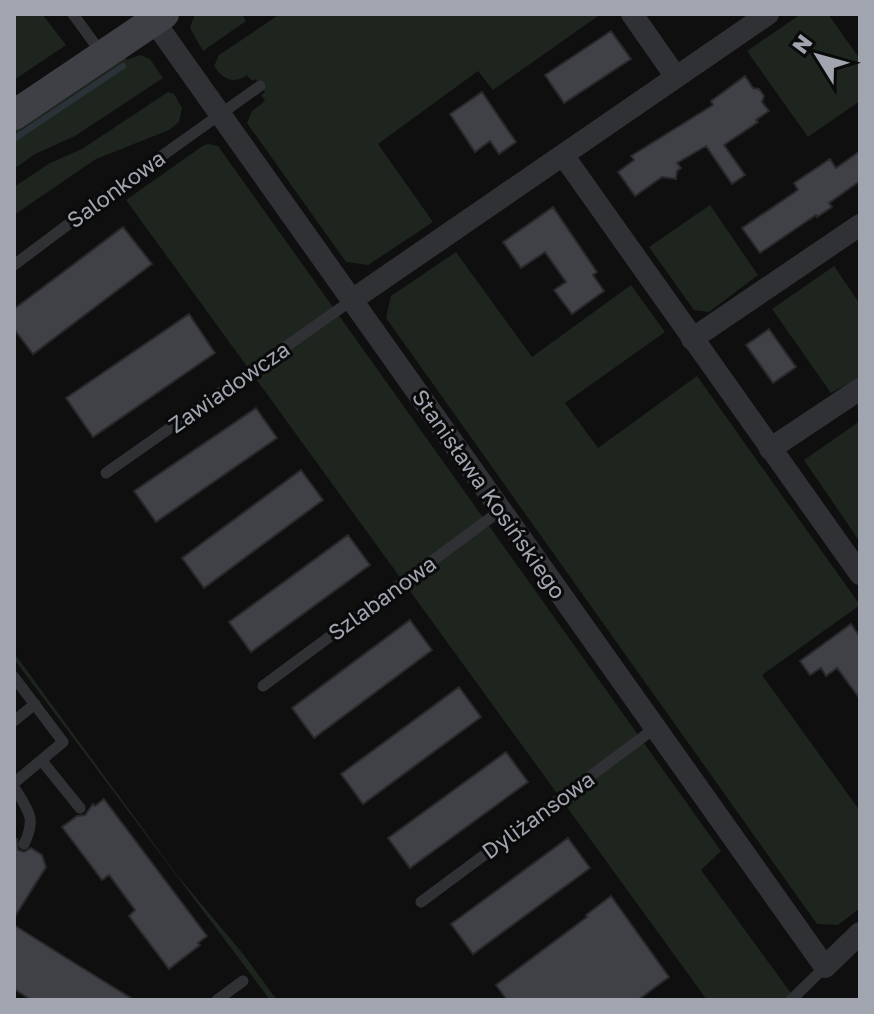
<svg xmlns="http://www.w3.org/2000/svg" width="874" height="1014" viewBox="0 0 874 1014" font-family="'Golos Text',sans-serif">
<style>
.green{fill:#1e241e}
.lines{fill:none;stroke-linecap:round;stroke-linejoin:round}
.stream{stroke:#2b3339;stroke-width:6}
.building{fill:#404146;stroke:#29292c;stroke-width:2}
.lane{stroke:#303135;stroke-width:11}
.street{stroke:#303135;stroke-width:22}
.secondary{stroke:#3e4045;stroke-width:30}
.labels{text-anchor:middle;stroke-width:6;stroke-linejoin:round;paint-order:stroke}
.street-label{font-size:22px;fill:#a1a5b0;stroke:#0a0a0b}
</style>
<rect width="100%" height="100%" fill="#0f0f10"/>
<!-- green -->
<path class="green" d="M14 14H42L66 45 14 80Z
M195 14H242L246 21 203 51 190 28Z
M280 14H601L493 90 478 71 378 144 433 222 368 265 346 262 247 123 252 111 265 101 261 95 265 92 256 79 252 81 247 75C233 85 223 79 214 66L219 55Z
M801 14H828L860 59V101L808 137 747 51Z
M122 53 127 60 140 55 150 59 163 78 75 136 35 154 14 169V128Z
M168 92 174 94 182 108 179 122 169 130 96 159 14 215V187L50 163 82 149Z
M209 144 218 146 721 851 701 870 796 1000H707L126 200 204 145Z
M710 205 758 275 709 312 694 310 649 247Z
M456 252 532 357 631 285 665 332 565 403 598 448 697 376 860 605 762 675 860 811V908L838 925 817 924 386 318 391 296Z
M834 266 860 304V377L831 393 772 309Z
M860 421V542L804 460Z
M14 653 177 875 244 955 277 1000H270L14 659Z"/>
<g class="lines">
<!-- stream -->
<path class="stream" d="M14 139 123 66"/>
</g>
<!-- building -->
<path class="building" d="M611 31 631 59 564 103 545 75Z
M745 76 753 88 759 89 764 96 762 102 769 111 756 120 758 122 724 145 745 175 732 184 706 146 677 163 681 168 677 171 676 179 662 177 635 196 618 172 634 160 631 156 713 105 711 101Z
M482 92 516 142 499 154 490 141 475 152 450 114Z
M860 151V181L829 203 832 207 817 217 816 215 760 253 742 228 798 190 794 183 830 159 836 168Z
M553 207 597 272 593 275 604 291 572 314 554 290 566 282 545 252 521 268 503 242Z
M123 227 152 264 33 354 14 329V309Z
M189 314 215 353 93 437 66 398Z
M769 329 796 367 773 383 746 345Z
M256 408 277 438 156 522 134 491Z
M301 470 323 500 204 588 182 558Z
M348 535 370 565 251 652 229 622Z
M410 620 432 650 314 738 292 708Z
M851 624 860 637V699L837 668 826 676 821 668 810 675 800 661Z
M459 687 481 717 363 804 341 774Z
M506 752 528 782 410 868 388 838Z
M104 799 207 936 198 943 200 945 169 969 129 916 135 910 109 875 102 880 62 827 77 816 85 815 93 804 95 806Z
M14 838 17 839 18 850 24 852 31 848 42 855 46 867 14 918Z
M568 838 590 868 473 954 451 924Z
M611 896 669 977 638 1000H507L496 985 587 917 586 915Z
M14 925 60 954 134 1000H31L14 989Z"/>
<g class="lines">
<!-- lane -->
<path class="lane" d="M73 14 102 54
M14 265 114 190 260 86
M106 473 352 300
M14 677 63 742 14 783
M263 686 501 510
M14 721 35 704
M42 761 80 808
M14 787C28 810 37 818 24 844
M421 902 655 728
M217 1000 243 981
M791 1000 825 967"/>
<!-- street -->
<path class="street" d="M632 14 676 77
M154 21 825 967 860 933
M563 155 860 574
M352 300 768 14
M692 339 860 225
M770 449 860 389"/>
<!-- secondary -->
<path class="secondary" d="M14 115 164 14"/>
</g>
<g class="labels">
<!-- street labels -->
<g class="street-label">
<text transform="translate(116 189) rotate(-36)" y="8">Salonkowa</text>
<text transform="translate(229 387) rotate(-35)" y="8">Zawiadowcza</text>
<text transform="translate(489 494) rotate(55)" y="8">Stanisława Kosińskiego</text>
<text transform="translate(382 598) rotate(-36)" y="8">Szlabanowa</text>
<text transform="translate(538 815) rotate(-36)" y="8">Dyliżansowa</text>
</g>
</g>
<!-- border -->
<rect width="874" height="1014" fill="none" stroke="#a1a5b0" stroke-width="32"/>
<!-- north arrow -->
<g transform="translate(818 56) rotate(307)" stroke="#0a0a0b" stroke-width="6" paint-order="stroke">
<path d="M0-6L14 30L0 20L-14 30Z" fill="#a1a5b0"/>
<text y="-12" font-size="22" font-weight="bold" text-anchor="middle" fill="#a1a5b0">N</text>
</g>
</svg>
